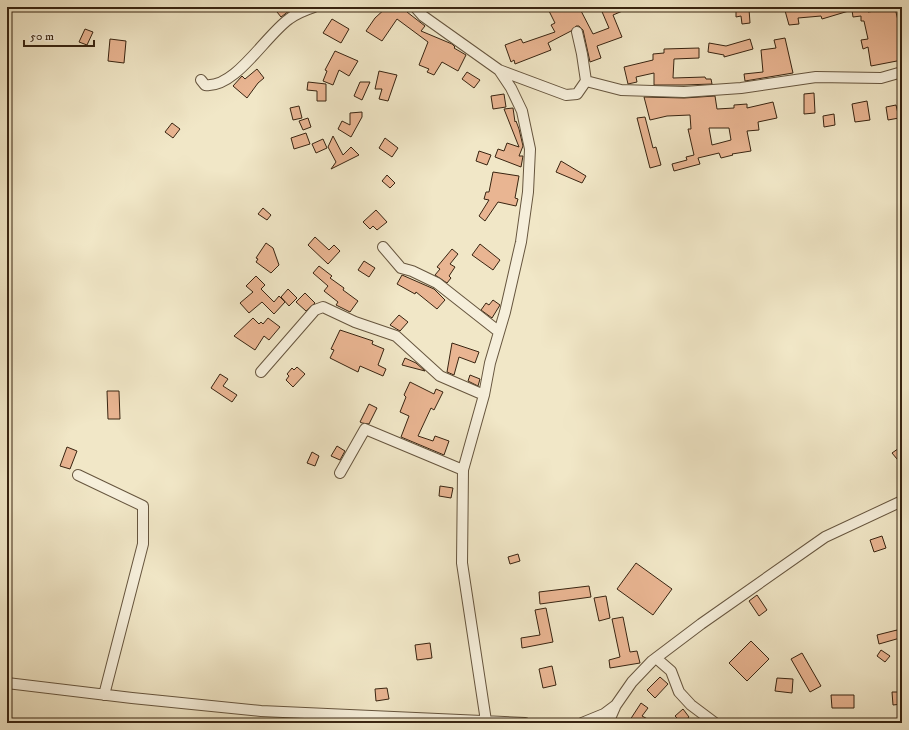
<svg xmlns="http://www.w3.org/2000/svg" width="909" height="730" viewBox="0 0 909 730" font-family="'IM FELL DW Pica',serif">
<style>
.building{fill:#e9b592;stroke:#382411;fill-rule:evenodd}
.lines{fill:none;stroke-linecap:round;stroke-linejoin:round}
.minor-casing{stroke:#66553e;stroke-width:12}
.minor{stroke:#f6efdb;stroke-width:10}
</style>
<rect width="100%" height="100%" fill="#f1e7c7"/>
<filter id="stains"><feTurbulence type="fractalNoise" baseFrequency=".005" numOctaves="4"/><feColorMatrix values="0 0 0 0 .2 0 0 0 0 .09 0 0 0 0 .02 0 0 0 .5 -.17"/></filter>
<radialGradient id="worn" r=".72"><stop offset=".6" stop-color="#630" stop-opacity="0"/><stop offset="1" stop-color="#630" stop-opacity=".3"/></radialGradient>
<!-- building -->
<path class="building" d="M273 7H285L289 11 281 17Z
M387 7H391L396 11 401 7H409V10L407 12 425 26 421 31 452 44 455 47 454 48 466 55 458 71 442 62 434 75 427 72 429 69 419 65 428 42 397 19 382 41 366 31 375 18Z
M547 7H579L593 34 609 28 600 7H632L613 15 622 37 597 46 601 58 590 62 583 30 579 26H576L571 31 548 43 551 50 515 64 514 60 511 62 505 45 521 39 523 43 555 32 551 25 555 23Z
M784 7H861V8H868V12L895 8 902 37V60L871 66 868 47 863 49 861 40 868 39 864 21H861V16L853 17 852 10 822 19 821 16 798 18 799 24 789 25Z
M736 9H749L750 23 742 24 741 16 736 17Z
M332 19 349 29 341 43 323 33Z
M85 29 93 32 87 45 79 42Z
M785 38 793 73 745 81 744 74 763 72 761 50 776 48 774 40Z
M110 39 126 41 124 63 108 61Z
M750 39 753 49 724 57V55L708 52 709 43 726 46Z
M699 48V58L674 59 673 78 705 77 706 79H711L712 84 684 85H654V73L636 77 637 82 628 84 624 67 653 60V54L664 53V49Z
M335 51 358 61 349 76 339 70 333 85 323 81 327 71 325 70Z
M257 69 264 78 258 83 247 98 233 86 242 76 245 79Z
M379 71 397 75 388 101 379 99 382 89H375Z
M467 72 480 80 474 88 462 79Z
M308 82 326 84V101H317V91L307 90Z
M360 82H370L362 100 354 96Z
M814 93 815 113 804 114V94Z
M504 94 506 107 493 109 491 96Z
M715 96 717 109 734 108V105L747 104V108L773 102 777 118 758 122 759 130 747 131 751 151 732 154 733 155 721 158 719 153 698 158 700 164 674 171 672 164 687 160 686 157 694 155 688 129H691L690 115 667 116 650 120 644 97 684 98ZM709 128H729L731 140 712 145Z
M867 101 870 120 855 122 852 104Z
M896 105 899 118 888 120 886 107Z
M299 106 302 118 293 120 290 108Z
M513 108 515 122 516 121 519 129 523 146 519 156H523L521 167 495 157 498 149 504 151 507 143 519 147 504 109Z
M362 112V117L351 137 338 129 342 121 350 125V113Z
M834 114 835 125 824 127 823 116Z
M645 117 653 148 656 147 661 165 650 168 637 118Z
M308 118 311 127 303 130 299 121Z
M172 123 180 129 173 138 165 132Z
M306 133 310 144 294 149 291 138Z
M333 136 343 155 351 147 359 155 331 169 336 162 328 147Z
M385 138 398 148 392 157 379 148Z
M323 139 327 148 316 153 312 144Z
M479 151 491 155 487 165 476 161Z
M561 161 586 176 582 183 556 172Z
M493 172 519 176 515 198 518 199 516 206 498 202 485 221 479 216 489 200 484 199 486 192H489Z
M387 175 395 183 390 188 382 181Z
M263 208 271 215 267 220 258 214Z
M376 210 387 222 377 230 373 226 370 229 363 222Z
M315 237 329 250 334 245 340 251 328 264 308 245Z
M266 243 273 248 279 265 271 273 256 262 258 259 256 258Z
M480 244 500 260 493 270 472 255Z
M452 249 458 254 450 264 455 267 449 276 451 278 447 283 435 275 440 269 437 267Z
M364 261 375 268 369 277 358 270Z
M319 266 332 276 330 278 344 288 343 290 358 301 350 312 336 305 338 302 324 291 328 286 313 273Z
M402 275 434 289 445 300 437 309 416 292 415 294 397 284Z
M256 276 265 285 261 289 274 302 279 296 285 302 274 314 262 302 249 313 240 303 253 292 246 286Z
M288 289 297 298 289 306 281 297Z
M305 293 315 303 306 311 296 302Z
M493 300 500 305 492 318 481 310 486 303 489 305Z
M399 315 408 322 400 331 390 325Z
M253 318 259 324 261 322 263 324 268 318 280 327 269 340 264 336 255 350 234 336Z
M340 330 373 341 372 344 384 349 378 365 386 369 383 376 360 366 358 372 330 358 334 350 331 349Z
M452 343 479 352 475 363 459 357 454 375 447 372Z
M405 358 416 363 425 371 402 365Z
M297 367 305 374 293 387 286 380 289 376 287 374 292 368 294 370Z
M220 374 228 379 223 386 237 395 232 402 211 388Z
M470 375 480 379 478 386 468 381Z
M410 382 434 394 436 389 443 392 434 410 431 408 418 436 433 441 435 436 449 441 444 455 401 437 409 416 400 412 406 397 404 395Z
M107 391H119L120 419H108Z
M369 404 377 408 369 424 362 423 360 422Z
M337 446 345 451 340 460 331 456Z
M902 446V465L892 453Z
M67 447 77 451 70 469 60 466Z
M312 452 319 456 315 466 307 463Z
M440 486 453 488 451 498 439 496Z
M882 536 886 548 874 552 870 540Z
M518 554 520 561 510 564 508 557Z
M636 563 672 589 653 615 617 589Z
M589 586 591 597 540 604 539 592Z
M757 595 767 610 759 616 749 601Z
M606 596 610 618 599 621 594 598Z
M546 608 553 642 522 648 521 638 540 635 535 610Z
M623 617 630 652 637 651 640 663 610 668 609 660 620 657 612 619Z
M897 630 900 638 879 644 877 635Z
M751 641 769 659 747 681 729 663Z
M430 643 432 658 417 660 415 645Z
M881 650 890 656 885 662 877 656Z
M802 653 821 686 810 692 791 659Z
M552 666 556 685 543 688 539 669Z
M660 677 668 684 655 698 647 690Z
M777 678 793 679 792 693 775 691Z
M387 688 389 699 376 701 375 689Z
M892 692H901L902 704 893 705Z
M831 695H854V708H832Z
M641 703 648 708 642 716 655 723H628Z
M683 709 689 717 682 723 675 716Z"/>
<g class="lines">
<defs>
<path id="minor" d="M415 7 423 16 499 70 511 88 522 111 530 149 528 192 521 242 505 312 490 363 484 395 463 470 462 563 486 721
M499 70 566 95 577 94 586 81 582 54 577 32
M201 80 205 85C235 89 265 36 289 19 297 13 305 10 314 7
M586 81 621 90 684 92 741 88 816 77 881 78 902 72
M383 247 401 268 412 271 437 283 498 331
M261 372 315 310 323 307 355 322 396 336 440 376 484 395
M340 473 365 429 463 470
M78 475 143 506V544L104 695
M656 658 671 671 679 692 691 705 715 723
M7 683 132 698 261 711 525 723
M582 723 604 714 616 705 632 682 652 661 701 624 825 537 902 501
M608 723 615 707"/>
</defs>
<!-- minor casing -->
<use href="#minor" class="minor-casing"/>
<!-- minor -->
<use href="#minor" class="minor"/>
</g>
<!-- margin -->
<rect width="909" height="730" fill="none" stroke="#f1e7c7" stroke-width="24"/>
<rect x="8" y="8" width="893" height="714" fill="none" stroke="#382411" stroke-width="2"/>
<rect x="12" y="12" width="885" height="706" fill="none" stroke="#382411"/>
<!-- scale -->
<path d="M24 40v6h70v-6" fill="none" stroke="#382411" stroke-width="2"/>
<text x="30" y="40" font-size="12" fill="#382411" stroke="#f6efdb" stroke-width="3" paint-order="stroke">50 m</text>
<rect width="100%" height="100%" filter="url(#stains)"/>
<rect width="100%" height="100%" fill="url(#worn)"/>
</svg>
